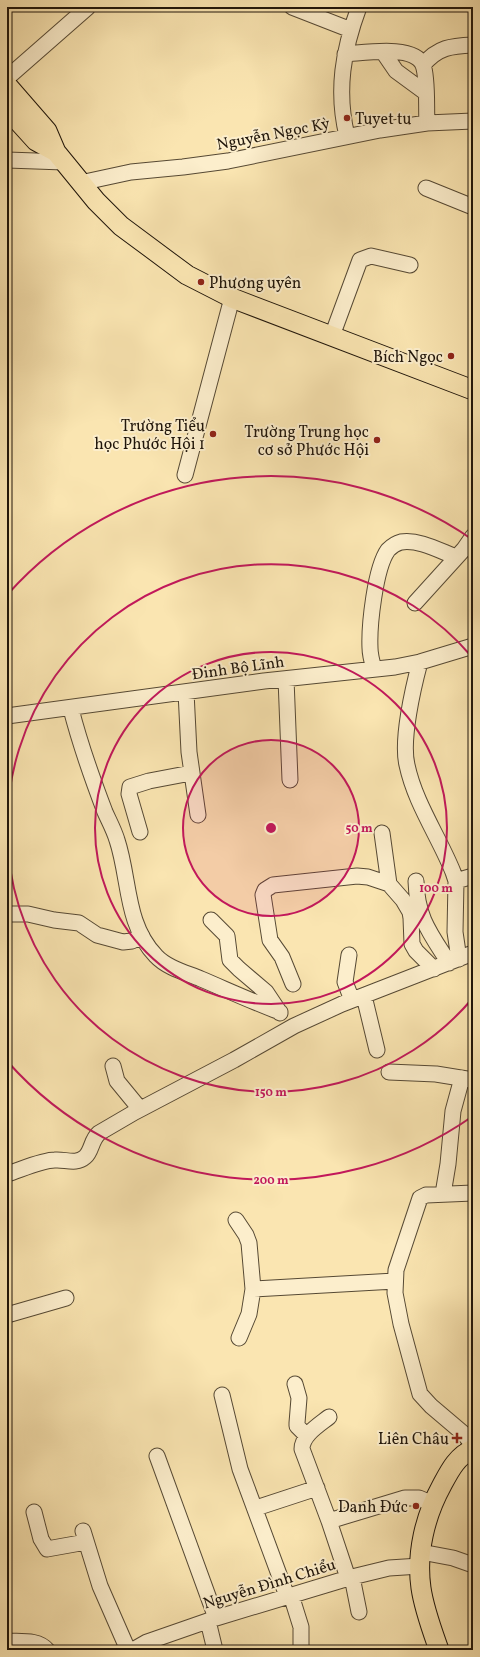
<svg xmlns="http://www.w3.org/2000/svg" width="480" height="1657" viewBox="0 0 480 1657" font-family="Vollkorn,serif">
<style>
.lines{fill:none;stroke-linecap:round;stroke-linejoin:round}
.minor-casing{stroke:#564934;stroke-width:17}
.major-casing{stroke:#1f150a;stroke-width:21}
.minor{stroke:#fceecc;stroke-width:15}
.major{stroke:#fae5b1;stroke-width:19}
.ring{fill:none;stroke:#c2185b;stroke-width:2}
.poi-dot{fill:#8f2418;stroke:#fceecc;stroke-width:1.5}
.labels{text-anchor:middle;stroke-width:4;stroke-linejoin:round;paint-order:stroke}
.poi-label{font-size:16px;fill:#1f150a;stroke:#fceecc;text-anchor:end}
.street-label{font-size:16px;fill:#1f150a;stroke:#fceecc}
.centre{fill:#c2185b;stroke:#fceecc;stroke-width:2}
.ring-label{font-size:12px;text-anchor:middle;font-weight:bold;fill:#c2185b;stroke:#fceecc;stroke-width:4;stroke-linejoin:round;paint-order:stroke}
</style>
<rect width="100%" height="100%" fill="#fae5b1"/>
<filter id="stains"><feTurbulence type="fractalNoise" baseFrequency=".005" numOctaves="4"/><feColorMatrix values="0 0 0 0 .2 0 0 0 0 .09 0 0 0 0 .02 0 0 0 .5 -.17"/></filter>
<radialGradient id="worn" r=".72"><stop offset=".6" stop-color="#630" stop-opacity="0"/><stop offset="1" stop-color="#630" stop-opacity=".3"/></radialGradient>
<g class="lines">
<defs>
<path id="minor" d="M292 7 351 30
M383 52 396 71 426 93
M345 54C364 53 414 44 423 65 428 78 426 108 427 123
M423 65C438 47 451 46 473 45
M7 78 88 7
M347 136C336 91 343 50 359 7
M7 160 64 162
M80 183 131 172 183 167 228 161 380 130 427 123 473 121
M426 188 473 207
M332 336 360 260 371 256 410 265
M185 475 232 298
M415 603 464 549 473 536
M420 662C413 688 401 740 407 765 415 803 439 837 453 872L456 881 455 932 459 959
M374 669C372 662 370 655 370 648 369 626 375 568 388 550 391 547 397 543 401 542 419 539 440 551 456 557
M286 679 290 780
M186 692 189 752 198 815
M71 709C80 744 92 778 105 812 109 821 114 830 117 840 130 879 125 924 156 956 167 968 187 973 201 979 227 990 253 1002 280 1012
M7 716 264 681 395 667 420 662 473 646
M140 832 129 794 130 787 149 781 191 773
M382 833 389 884 403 900 410 912 411 918 412 944 416 951 434 969
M416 881C417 918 430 933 449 963
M456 881 473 876
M11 914H28L54 920 79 923 97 935 123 942 132 941 142 936
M211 920 227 936 230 960 239 969 266 992 280 1013
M349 955 345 982 352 1000
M293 984 282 957 270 940 263 895 265 890 273 885 357 876 368 877 389 884
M364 996 377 1050
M113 1066 117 1081 140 1109
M389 1072 436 1074 473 1080
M7 1174C20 1170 42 1160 55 1160 65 1159 76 1165 85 1157 92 1151 91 1140 99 1133L135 1112 234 1060 294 1026 342 1004 473 953
M473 1193 426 1195 420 1198 396 1270 395 1293 401 1324 420 1394 431 1406 464 1434 473 1445
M443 1194 448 1164 453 1111 462 1078
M236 1220 246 1235 249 1243 253 1289
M7 1315 66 1298
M239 1338 249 1314 253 1289 395 1281
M295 1384 299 1398 297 1423V1426L307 1436
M222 1395 240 1469 287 1596
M329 1417C319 1425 302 1435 302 1449L329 1521 348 1578
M157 1456 216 1618
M256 1508 317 1488
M34 1512 41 1539 47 1549 86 1542
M329 1521 405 1498H419L433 1504
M83 1531 100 1586 128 1650
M421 1552 453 1558 473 1565
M352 1577 359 1612
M291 1595 301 1627V1650
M208 1621 215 1650
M7 1641C20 1642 38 1639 47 1650
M133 1650 147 1642 216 1618 352 1577 389 1568 420 1566"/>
<path id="major" d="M7 85 47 131 56 152 96 201 121 226 187 275 232 298 473 390
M7 109 36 141 56 152
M439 1650C432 1630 424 1609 421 1588 416 1553 425 1516 442 1485 450 1470 457 1456 473 1449"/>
</defs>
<!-- minor casing -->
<use href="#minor" class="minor-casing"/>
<!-- major casing -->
<use href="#major" class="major-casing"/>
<!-- minor -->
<use href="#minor" class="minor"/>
<!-- major -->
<use href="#major" class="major"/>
</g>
<!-- distance rings -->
<circle cx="271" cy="828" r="88" fill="#c2185b" fill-opacity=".12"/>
<g class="ring">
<circle cx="271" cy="828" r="88"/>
<circle cx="271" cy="828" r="176"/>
<path d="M472 999A264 264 0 0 1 7 830M7 826A264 264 0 0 1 472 657"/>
<path d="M473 1116A352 352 0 0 1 7 1061M7 595A352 352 0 0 1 473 540"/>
</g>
<!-- markers -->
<g class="poi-dot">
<circle cx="347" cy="118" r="4"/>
<circle cx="201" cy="282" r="4"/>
<circle cx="451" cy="356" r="4"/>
<circle cx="213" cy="434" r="4"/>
<circle cx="377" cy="440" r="4"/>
<path d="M455 1432h4v4h4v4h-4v4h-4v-4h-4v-4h4z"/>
<circle cx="416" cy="1506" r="4"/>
</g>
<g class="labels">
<!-- poi labels -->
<g class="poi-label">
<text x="355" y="124" text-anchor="start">Tuyet tu</text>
<text x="209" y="288" text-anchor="start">Phương uyên</text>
<text x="443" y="362">Bích Ngọc</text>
<text x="205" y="431">Trường Tiểu<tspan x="205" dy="18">học Phước Hội 1</tspan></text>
<text x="369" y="437">Trường Trung học<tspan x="369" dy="18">cơ sở Phước Hội</tspan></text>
<text x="449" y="1444">Liên Châu</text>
<text x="408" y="1512">Danh Đức</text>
</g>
<!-- street labels -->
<g class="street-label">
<text transform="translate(273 133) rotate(-11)" y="6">Nguyễn Ngọc Kỳ</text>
<text transform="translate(238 667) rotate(-8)" y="6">Đinh Bộ Lĩnh</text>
<text transform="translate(269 1583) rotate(-17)" y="6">Nguyễn Đình Chiểu</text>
</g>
</g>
<circle cx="271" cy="828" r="6" class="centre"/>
<g class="ring-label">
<text x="359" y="832">50 m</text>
<text x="436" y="892">100 m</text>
<text x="271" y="1096">150 m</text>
<text x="271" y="1184">200 m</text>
</g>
<!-- margin -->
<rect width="480" height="1657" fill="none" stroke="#fae5b1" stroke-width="24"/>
<rect x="8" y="8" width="464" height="1641" fill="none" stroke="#1f150a" stroke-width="2"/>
<rect x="12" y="12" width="456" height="1633" fill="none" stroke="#1f150a"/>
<rect width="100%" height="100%" filter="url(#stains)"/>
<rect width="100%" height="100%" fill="url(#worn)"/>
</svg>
